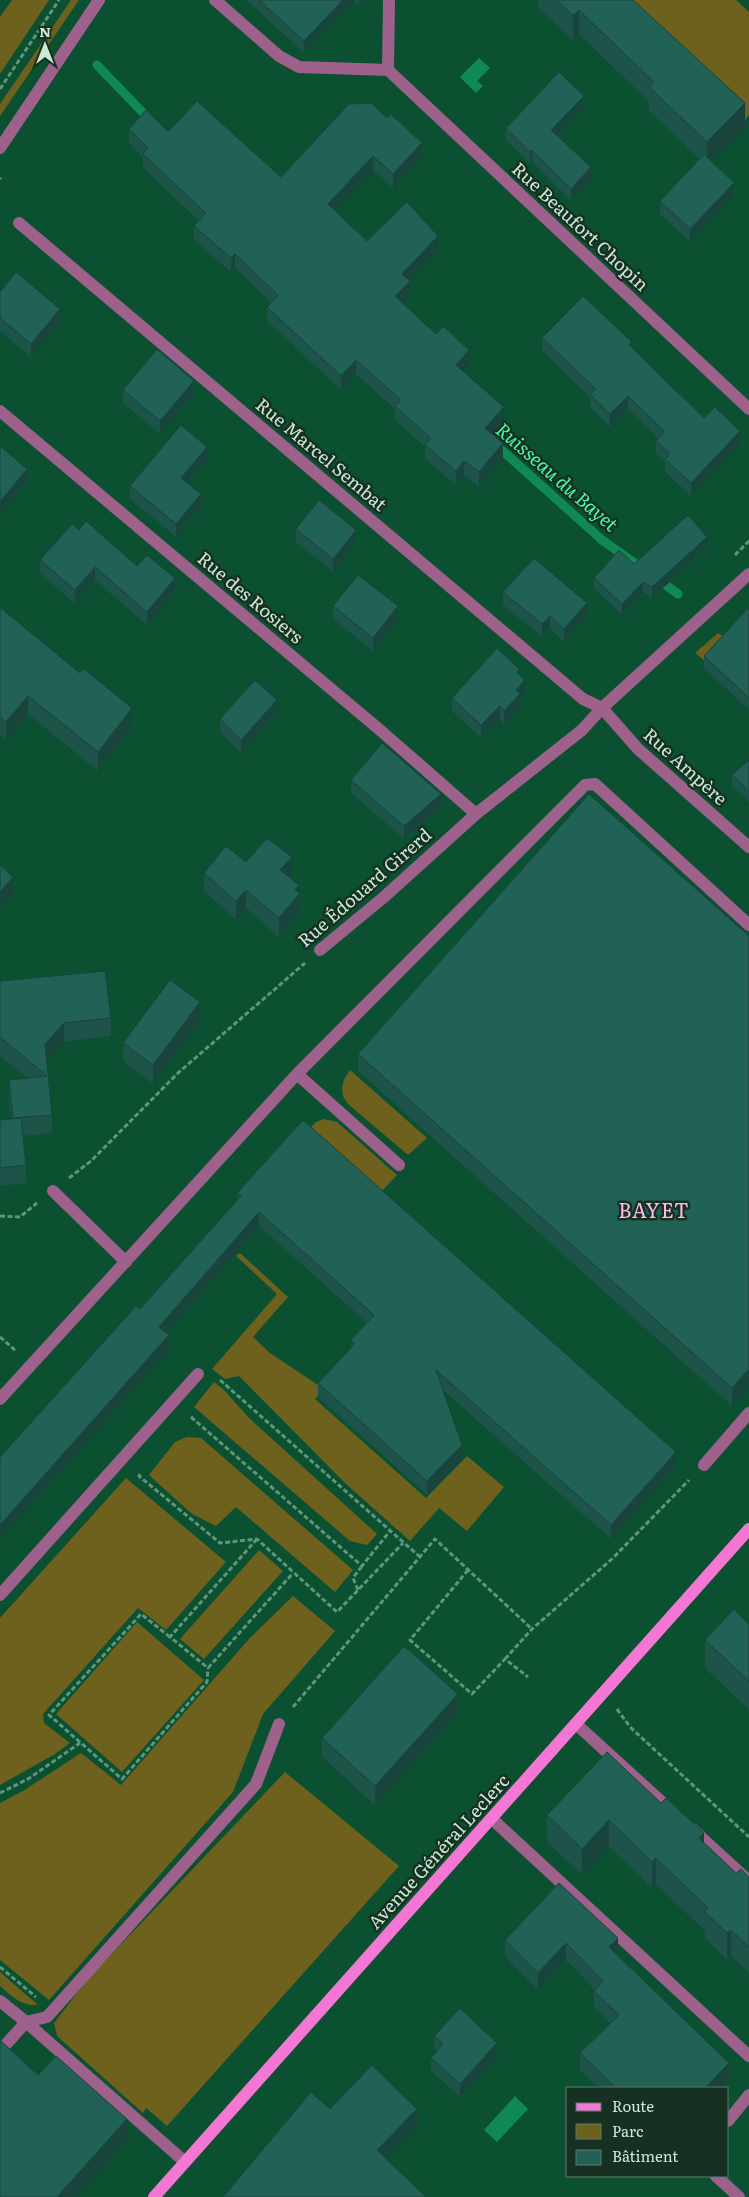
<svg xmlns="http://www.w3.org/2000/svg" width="749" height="2197" viewBox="0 0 749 2197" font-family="Literata,serif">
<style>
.green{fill:#6e611e}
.water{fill:#108956}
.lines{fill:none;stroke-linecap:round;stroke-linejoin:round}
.stream{stroke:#108956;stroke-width:9}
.path{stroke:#61957b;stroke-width:3;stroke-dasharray:5 2.5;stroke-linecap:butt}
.minor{stroke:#9d618c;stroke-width:12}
.major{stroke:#f377d3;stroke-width:12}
.wall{fill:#1d5349}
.shaded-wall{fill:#18443c}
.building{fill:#226155;stroke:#18443c}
.labels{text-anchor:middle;stroke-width:5;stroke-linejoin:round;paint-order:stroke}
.street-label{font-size:18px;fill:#caead6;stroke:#163022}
.water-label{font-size:19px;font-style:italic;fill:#45fca7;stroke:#163022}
.quarter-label{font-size:20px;letter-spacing:1px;fill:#ffbaea;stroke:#163022}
</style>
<rect width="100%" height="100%" fill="#0a5031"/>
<!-- green -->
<path class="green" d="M12 0H49L0 74V17Z
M71 0H79L0 116V104Z
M610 0H736L749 12V115L742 124Z
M718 633 730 640 709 664 695 653Z
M350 1070 427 1138 408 1155 348 1104C339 1093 341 1082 350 1070Z
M324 1119 337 1122 397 1175 379 1194 307 1131 316 1122Z
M240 1253 288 1297 253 1337 270 1353 324 1389 315 1399 426 1498 467 1456 504 1487 467 1531 439 1508 410 1541 346 1484 239 1376 225 1379 212 1369 277 1294 236 1256Z
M214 1382 224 1390 250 1419 377 1534 367 1545 350 1541 194 1407Z
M187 1437 201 1438 353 1570 335 1592 236 1507 216 1526 192 1514 149 1475 175 1442Z
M126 1478 226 1562 166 1630 138 1608 43 1714 44 1723 70 1743 55 1754 0 1785V1618Z
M259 1550 283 1571 204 1659 180 1639Z
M293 1596 335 1631 263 1714 233 1792 49 2000 0 1960V1803L23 1791 81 1753 121 1785 249 1639Z
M137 1622 204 1680 122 1772 56 1714Z
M285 1772 399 1866 167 2126 146 2108 143 2113 57 2036 54 2023 88 1979Z
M0 1972 38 2005C20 2006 13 1997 0 1986Z"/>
<!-- water -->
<path class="water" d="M479 58 490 68 477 81 483 86 476 93 460 77Z
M515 2096 528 2109 497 2142 484 2130Z"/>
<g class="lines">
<!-- stream -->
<path class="stream" d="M97 65 150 120
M495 444 602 540 643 569
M656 578 678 594"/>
<!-- path -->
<path class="path" d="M0 89 59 0
M0 178 1 179
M735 555 749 541
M69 1178 91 1161 178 1073 305 963
M0 1216 20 1217 37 1203
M0 1337 16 1351
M220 1380 420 1557
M191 1417 362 1566 390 1531
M140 1474 139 1476 220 1543 257 1539 337 1612 403 1543
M257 1539 170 1637 208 1668 293 1573
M468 1570 410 1640 472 1694 505 1659 528 1677
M358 1590 353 1578 362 1566
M170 1637 141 1614 49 1715 122 1779 207 1682 208 1668
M505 1659 532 1629 613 1558 689 1480
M293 1707 435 1539 532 1629
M617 1709 630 1727 749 1837
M0 1793 28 1779 80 1743
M0 1967 36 1997"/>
<!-- minor -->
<path class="minor" d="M215 0 279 56 299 67 388 70 749 409
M388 70 389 0
M0 148 99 0
M19 223 583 699 602 708 638 749 749 847
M0 411 380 730 476 814
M320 950 384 897 476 814 582 730 602 708 749 574
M297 1074 399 1165
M53 1191 126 1262
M0 1399 297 1074 585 785 595 784 749 925
M704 1465 749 1413
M0 1595 198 1374
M576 1724 675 1814
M492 1819 749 2056
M692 1829 749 1881
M0 2001 26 2022 47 2017 256 1784 279 1724
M0 2051 26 2022 185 2162
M728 2121 749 2095
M716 2176 739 2197"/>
<!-- major -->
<path class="major" d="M154 2197 749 1529"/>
</g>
<!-- wall -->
<path class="wall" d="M246 0H363L359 5 354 1 304 53Z
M538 0H633L745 127 711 161 734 196 690 242 660 214V201L699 159 649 111V102L579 34 573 40 538 7Z
M349 104 422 157 393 188 373 170 335 210 367 241 438 250 409 281 410 295 402 303 469 364 463 371 504 421 493 434 503 457 479 487 464 475 456 485 425 459V447L395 420V409L356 374 341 390 267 321V307L271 302 235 268 231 272 194 240V226L199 221 143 168V157L129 143V129L168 132 281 177Z
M584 108 557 136 591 180 571 201 532 162 530 164 506 140V128Z
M0 292 60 322 31 357 0 331Z
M542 338 632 348 704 418 740 444 691 496 665 472V462L656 454V441L659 439 628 409 610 427 590 407V397L542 351Z
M123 390 194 394 160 434 123 403Z
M207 460 188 483 201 507 176 537 130 499V486Z
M296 529 356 543 333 572 296 542Z
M79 530 137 566 175 591 147 625 95 580 75 604 40 573V560Z
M707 548 652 598 643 592 622 615 594 588V578L634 564Z
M503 592 587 616 564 642 550 629 542 637 503 605Z
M333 606 398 619 373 651 333 619Z
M749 607V710L704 668V656Z
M0 609 132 726 98 771 28 714 6 740 0 735Z
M520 674 525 693 520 698V707L504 724 500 719 481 738 452 711V698Z
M277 713 241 753 220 732V719Z
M749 760V802L732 786V775Z
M351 780 441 807 404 839 351 793Z
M246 862 292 875 290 878 299 893 300 912 279 937 246 908 236 920 204 891V873Z
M749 936V1387L732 1406 358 1071V1054Z
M0 981 111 1018V1036L64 1042 47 1061 52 1115V1133L23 1136 26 1165V1183L0 1186V1120L11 1119 9 1098V1080L27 1078 0 1056Z
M200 1021 153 1084 123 1061V1043Z
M237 1193 676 1466 611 1539 443 1390 462 1459 427 1495 318 1397V1383L351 1348V1340L367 1323 259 1226 166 1333 169 1350 140 1309 237 1200Z
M749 1624V1710L705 1668V1640Z
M458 1713 375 1805 322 1757V1738Z
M607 1752 736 1873 749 1877V1973L731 1956 727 1960 705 1938V1931L656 1884 652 1888 609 1847 582 1875 547 1842V1815Z
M559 1883 618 1955 729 2079 720 2088H599L580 2070V2053L610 2023 594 2007V1991L595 1990 566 1960 538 1990 505 1957V1940Z
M434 2036 497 2056 460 2097 431 2071V2058L437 2051 434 2049Z"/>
<!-- shaded-wall -->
<path class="shaded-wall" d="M343 0H354V1L304 53V41Z
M359 0H363L359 5Z
M579 10V34L573 40V16Z
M584 96V108L551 142V130Z
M745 103V127L707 166V142Z
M422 143V157L393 188V174Z
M532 150V162L530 164V152Z
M373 156V170L328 218V204Z
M591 167V180L571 201V189Z
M734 183V196L690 242V229Z
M438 236V250L402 288V274Z
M235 254V268L231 272V258Z
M410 281V295L395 310V296Z
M60 309V322L31 357V344Z
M469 350V364L456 379V365Z
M356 360V374L341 390V376Z
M194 381V394L160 434V421Z
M628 396V409L610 427V414Z
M504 407V421L485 442V428Z
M740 431V444L691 496V483Z
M503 443V457L479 487V472Z
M207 447V460L181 491V478Z
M464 461V475L456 485V471Z
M27 469V482L0 515V502Z
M201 494V507L176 537V524Z
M356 530V543L333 572V559Z
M707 537V548L652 598V587Z
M95 567V580L75 604V590Z
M175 578V591L147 625V612Z
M643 582V592L622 615V604Z
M587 603V616L564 642V629Z
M398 606V619L373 651V638Z
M550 616V629L542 637V624Z
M525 680V693L520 698V707L504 724V711L516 690Z
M28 696V714L6 740V722Z
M277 700V713L241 753V740Z
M500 706V719L481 738V725Z
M132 708V726L98 771V752Z
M441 794V807L404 839V826Z
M292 857V875L280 888V870Z
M13 877V895L0 910V892Z
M299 885 300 912 279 937V918L295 890Z
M246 890V908L236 920V901Z
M200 1002V1021L153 1084V1065Z
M64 1023V1042L45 1062V1044Z
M259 1212V1226L159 1341V1327Z
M169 1335V1350L0 1539V1525Z
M749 1369V1387L732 1406V1388Z
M462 1445V1459L427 1495V1481Z
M676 1452V1466L611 1539V1525Z
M458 1694V1713L375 1805V1786Z
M609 1820V1847L582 1875V1849Z
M704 1833V1860L699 1838Z
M656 1858V1884L652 1888V1862Z
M731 1930V1956L727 1960V1933Z
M618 1938V1955L609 1947Z
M566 1943V1960L538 1990V1973Z
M497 2043V2056L460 2097V2084Z
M729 2063V2079L720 2088H705Z
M417 2109V2128L377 2168V2150Z
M127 2119V2141L77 2197H57Z"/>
<!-- building -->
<path class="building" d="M259 0H343L304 41Z
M557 0H633L745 103 707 142 649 87 654 82 579 10 573 16Z
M559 72 584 96 551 130 591 167 571 189 532 150 530 152 506 128Z
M197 101 281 177 349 104 372 103 387 118 391 114 422 143 393 174 373 156 328 204 367 241 407 202 438 236 402 274 410 281 395 296 436 334 443 326 469 350 456 365 504 407 485 428 503 443 479 472 464 461 456 471 425 445 431 438 395 406 401 400 356 360 341 376 267 307 278 295 235 254 231 258 194 226 206 213 143 154 148 148 129 129 146 110 168 132Z
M704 154 734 183 690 229 660 201Z
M16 272 60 309 31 344 0 318V292Z
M583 296 632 342 629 345 704 418 715 407 740 431 691 483 665 459 670 454 656 441 665 432 628 396 610 414 590 394 596 389 542 338Z
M157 349 194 381 160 421 123 390Z
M181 425 207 447 181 478 201 494 176 524 130 486Z
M0 446 27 469 0 502Z
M319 500 356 530 333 559 296 529Z
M688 515 707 537 652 587 643 582 622 604 594 578 619 550 634 564Z
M86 521 137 566 147 555 175 578 147 612 95 567 75 590 40 560 72 524 79 530Z
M534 558 587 603 564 629 550 616 542 624 503 592Z
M358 575 398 606 373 638 333 606Z
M749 607V698L704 656Z
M0 609H2L80 673 84 669 132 708 98 752 28 696 6 722 0 717Z
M497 648 520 670 517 672 525 680 516 690 520 694 504 711 500 706 481 725 452 698Z
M255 680 277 700 241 740 220 719Z
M382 743 441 794 404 826 351 780Z
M749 760V791L732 775Z
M589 794 749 936V1369L732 1388 358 1054Z
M267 838 292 857 280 870 299 885 295 890 300 893 279 918 246 890 236 901 204 873 226 846 246 862Z
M0 865 13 877 0 892Z
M105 971 111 1018 64 1023 45 1044 52 1115 13 1118 9 1080 47 1076 0 1037V981Z
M170 980 200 1002 153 1065 123 1043Z
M21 1118 26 1165 0 1168V1120Z
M303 1120 676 1452 611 1525 436 1370 462 1445 427 1481 318 1383 355 1344 351 1340 374 1315 259 1212 159 1327 169 1335 0 1525V1457L136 1306 140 1309 241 1196 237 1193Z
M734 1609 749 1624V1681L705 1640Z
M404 1646 458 1694 375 1786 322 1738Z
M607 1752 661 1803 666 1798 704 1833 699 1838 736 1873 741 1869 749 1877V1947L731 1930 727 1933 705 1912 708 1908 656 1858 652 1862 609 1820 582 1849 547 1815Z
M559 1883 618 1938 609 1947 729 2063 705 2088H616L580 2053 619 2015 594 1991 603 1981 566 1943 538 1973 505 1940Z
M460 2008 497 2043 460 2084 431 2058 443 2044 434 2036Z
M1 2041 38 2075 56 2056 127 2119 57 2197H0V2043Z
M372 2065 417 2109 377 2150 426 2197H223L311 2092 330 2109Z"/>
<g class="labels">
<!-- street labels -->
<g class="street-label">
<text transform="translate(580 227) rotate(43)" y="6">Rue Beaufort Chopin</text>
<text transform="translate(321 455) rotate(40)" y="6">Rue Marcel Sembat</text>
<text transform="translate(250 598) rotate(40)" y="6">Rue des Rosiers</text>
<text transform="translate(685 767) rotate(42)" y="6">Rue Ampère</text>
<text transform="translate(365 888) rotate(-41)" y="6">Rue Édouard Girerd</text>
<text transform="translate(439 1852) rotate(-48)" y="6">Avenue Général Leclerc</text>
</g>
<!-- water labels -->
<g class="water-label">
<text transform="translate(557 477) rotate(41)" y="7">Ruisseau du Bayet</text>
</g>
<!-- quarter labels -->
<g class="quarter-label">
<text x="654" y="1218">BAYET</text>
</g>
</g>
<!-- legend -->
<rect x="566" y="2087" width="162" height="90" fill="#163022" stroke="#5e7a6a"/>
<rect x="576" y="2103" width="25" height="8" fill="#f377d3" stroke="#5e7a6a"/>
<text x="612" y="2112" font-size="15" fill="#caead6">Route</text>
<rect x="576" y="2124" width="25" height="15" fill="#6e611e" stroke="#5e7a6a"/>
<text x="612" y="2137" font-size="15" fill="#caead6">Parc</text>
<rect x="576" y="2150" width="25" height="15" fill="#226155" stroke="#5e7a6a"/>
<text x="612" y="2162" font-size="15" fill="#caead6">Bâtiment</text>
<!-- north arrow -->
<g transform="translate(45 45)" stroke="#163022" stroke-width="4" paint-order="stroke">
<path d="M0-4L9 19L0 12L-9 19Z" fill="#caead6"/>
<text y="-8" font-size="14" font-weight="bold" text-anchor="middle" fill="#caead6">N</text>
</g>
</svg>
